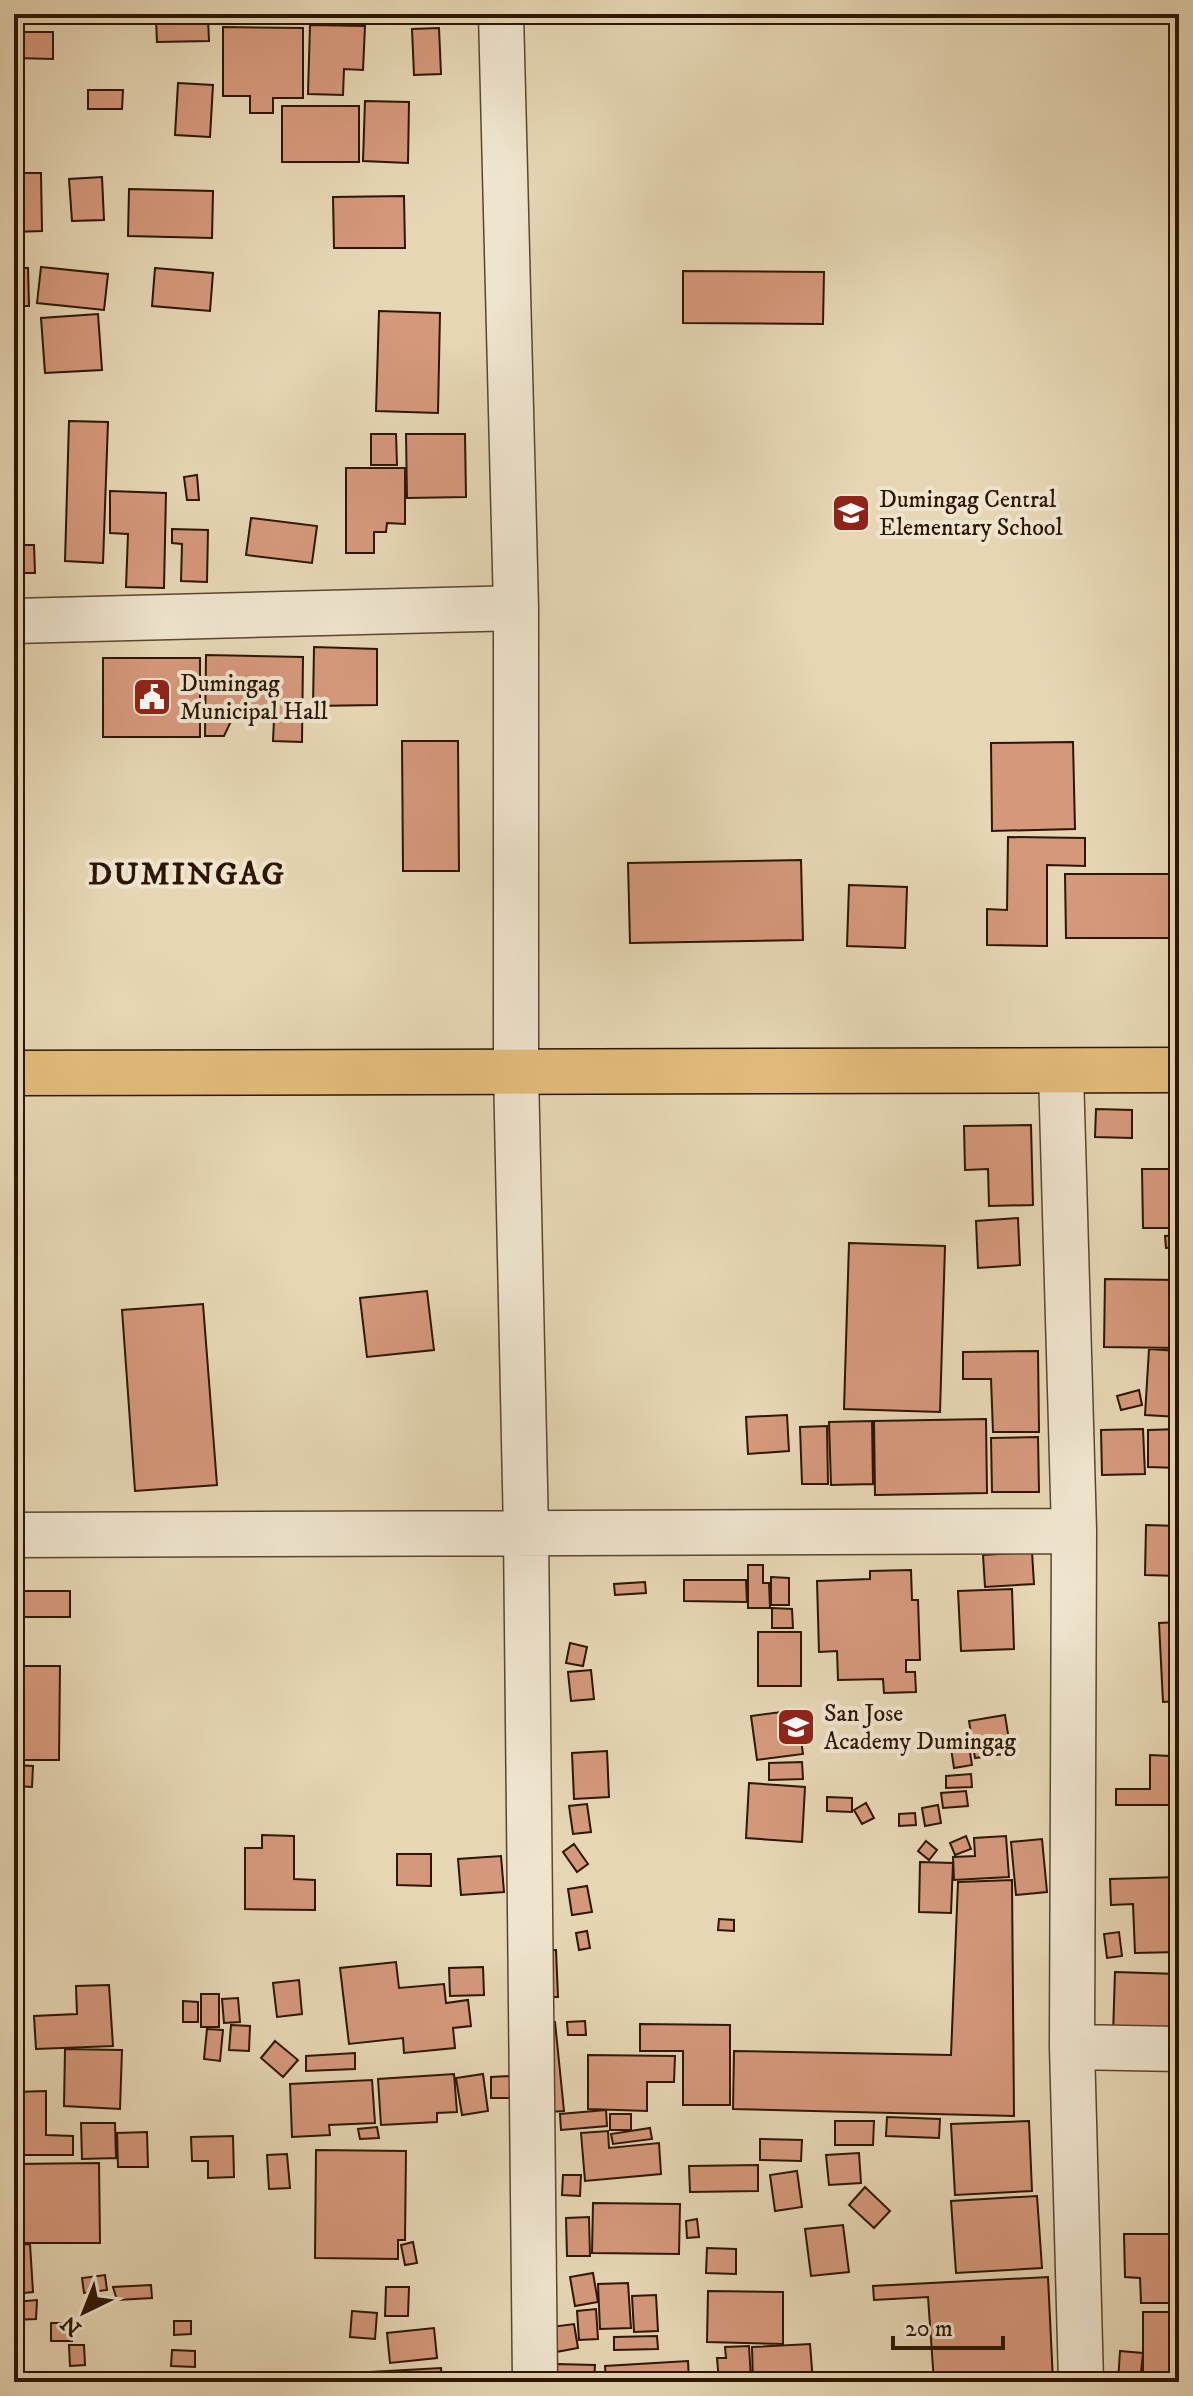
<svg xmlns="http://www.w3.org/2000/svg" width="1193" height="2396" viewBox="0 0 1193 2396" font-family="'IM FELL DW Pica',serif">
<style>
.building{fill:#d5987b;stroke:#2d1600;stroke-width:2}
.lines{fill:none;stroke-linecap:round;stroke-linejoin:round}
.minor-casing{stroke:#5b462d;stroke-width:47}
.major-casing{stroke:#2d1600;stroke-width:47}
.minor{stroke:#efe4ce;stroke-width:44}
.major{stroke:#e3bb7a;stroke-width:44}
.labels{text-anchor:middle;stroke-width:8;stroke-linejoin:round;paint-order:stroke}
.poi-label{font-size:24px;fill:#2d1600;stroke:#efe4ce;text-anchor:start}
.district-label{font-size:32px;font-weight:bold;letter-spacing:2px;fill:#2d1600;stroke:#efe4ce}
</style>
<rect width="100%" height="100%" fill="#e6d6b4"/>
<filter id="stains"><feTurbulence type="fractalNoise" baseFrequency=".0025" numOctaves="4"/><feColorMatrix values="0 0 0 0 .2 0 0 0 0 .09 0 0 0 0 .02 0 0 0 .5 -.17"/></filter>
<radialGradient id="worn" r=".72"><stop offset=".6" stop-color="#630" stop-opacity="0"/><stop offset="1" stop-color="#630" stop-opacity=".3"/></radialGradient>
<!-- building -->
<path class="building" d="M208 18 209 41 157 42 156 19Z
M310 25 365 26 363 70 344 69 343 95 308 94Z
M223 27 303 28V98H273V113H250V96H223Z
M439 28 441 74 414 75 412 29Z
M14 32H53V59L14 58Z
M178 83 213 85 210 137 175 135Z
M88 90H123L122 109H88Z
M365 101 409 102 408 163 363 161Z
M282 106H359V162H282Z
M14 173H41L42 231 14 232Z
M102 177 104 220 72 221 69 179Z
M129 189 213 191 212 238 128 236Z
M404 196 405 248H334L333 197Z
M41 267 108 274 104 310 37 303Z
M14 268H28L29 306H14Z
M155 268 213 273 210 311 152 306Z
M683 271 824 272 823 324 683 323Z
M379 311 440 313 438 413 376 411Z
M98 314 102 370 45 373 41 318Z
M69 421 108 422 103 563 65 561Z
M371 434H396L397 465H371Z
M406 434H465L466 497 407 498Z
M346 468H405V524L387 523 386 532H374V553H346Z
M197 475 199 500H187L184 477Z
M110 491 166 493 164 588 126 587 128 534 110 533Z
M251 518 317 526 312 563 246 555Z
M172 529 208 530 207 582 181 581 182 544 172 543Z
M14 545H34L35 573H14Z
M314 647 377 649V705L313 706Z
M206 655 303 657 302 742 273 741 274 720 232 719 224 736H205Z
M103 658H200V737H103Z
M402 741H458L459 871H403Z
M1073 742 1075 829 992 831 991 743Z
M1008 837 1085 838V866L1047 865V946L987 945V909L1007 910Z
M801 860 803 940 630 943 628 863Z
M1065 874H1179V938H1066Z
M849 885 907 887 905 948 847 946Z
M1096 1109 1132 1110V1138L1095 1137Z
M1031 1125 1033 1205 989 1206 988 1169 965 1170 964 1126Z
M1142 1169H1179V1228H1143Z
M1018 1218 1020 1265 978 1268 976 1221Z
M1179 1235V1247L1166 1248 1165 1236Z
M849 1243 945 1246 940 1412 844 1409Z
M1105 1279 1179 1280V1348L1104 1347Z
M427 1291 434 1350 367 1357 360 1298Z
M203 1304 217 1485 135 1491 122 1310Z
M1149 1349 1179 1351V1417L1145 1415Z
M1038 1351 1039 1432H993L991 1379H963V1352Z
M1139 1390 1142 1405 1121 1410 1117 1396Z
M787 1415 789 1451 748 1454 746 1417Z
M986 1419 987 1493 875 1495 874 1421Z
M872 1421 873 1484 831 1485 829 1422Z
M827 1426 828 1484H802L800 1427Z
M1143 1429 1145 1474 1102 1475 1101 1430Z
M1179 1429V1468L1148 1467V1430Z
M1038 1437 1039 1492H992L991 1438Z
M1146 1525 1179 1526V1576L1145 1575Z
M1032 1552 1034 1584 985 1587 983 1555Z
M748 1565H763V1583H769L770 1608H748Z
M911 1570 912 1600H918L920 1660H906V1672H915L916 1692 884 1693 883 1679 838 1680 837 1651 819 1652 817 1581 870 1579V1571Z
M771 1577 789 1578V1605H771Z
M684 1580H746L747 1602 684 1601Z
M645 1582 646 1593 615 1595 614 1584Z
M1012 1589 1014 1649 961 1651 958 1591Z
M14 1591H70V1617H14Z
M772 1608 792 1609 793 1628H772Z
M1179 1622V1701L1163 1702 1159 1623Z
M758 1632H801V1686H758Z
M570 1643 587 1647 583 1666 566 1663Z
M14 1666H60L59 1760H14Z
M591 1670 594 1699 571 1701 568 1672Z
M797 1710 803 1754 757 1760 751 1716Z
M1005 1715 1011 1753 975 1758 969 1721Z
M968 1740 972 1765 954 1768 950 1742Z
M1177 1743H1179V1806H1176Z
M607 1751 609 1797 574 1799 572 1753Z
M1150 1755 1170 1756 1171 1805H1116V1789H1150Z
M802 1762 803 1779 769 1780V1763Z
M14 1765 33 1766 32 1787 14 1786Z
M971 1774 972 1787 946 1788V1776Z
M749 1783 805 1787 802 1842 746 1838Z
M966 1791 968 1806 943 1808 941 1793Z
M827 1797 852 1798V1812L827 1811Z
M866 1803 874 1818 862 1824 854 1810Z
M587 1804 591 1832 573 1834 569 1806Z
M938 1805 941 1823 925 1826 922 1808Z
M915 1813 916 1825 899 1826V1814Z
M262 1835 294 1836V1879L315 1880V1910L245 1909V1848H262Z
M966 1836 971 1849 955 1855 950 1843Z
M1006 1836 1009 1877 954 1880 953 1857 975 1856 974 1838Z
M1042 1839 1047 1892 1016 1895 1011 1842Z
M926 1841 937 1850 929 1860 918 1851Z
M574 1844 588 1864 577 1872 563 1852Z
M397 1854H431V1886L397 1885Z
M501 1856 504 1892 461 1895 458 1859Z
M920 1862 953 1863 951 1913 919 1912Z
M1179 1877V1952L1135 1953 1133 1904 1111 1905 1110 1879Z
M1012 1880 1014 2116 733 2109 734 2051 951 2055 958 1882Z
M587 1886 592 1912 572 1915 568 1889Z
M719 1919 734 1920V1931L718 1930Z
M587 1931 590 1948 579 1950 576 1933Z
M1119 1932 1122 1956 1107 1958 1104 1934Z
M541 1950H556L558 1997H543Z
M396 1962 399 1988 444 1984 446 2003 468 2000 471 2026 453 2028 455 2048 404 2053 403 2038 349 2044 340 1968Z
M483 1967 484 1995 450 1996 449 1968Z
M1115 1972 1179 1974V2037L1113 2035Z
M299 1980 302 2014 277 2017 273 1983Z
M109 1985 113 2046 36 2049 34 2016 77 2014 76 1986Z
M14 1991H22L21 2025H14Z
M201 1994H219V2027H201Z
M238 1998 240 2022 224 2023 222 1999Z
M183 2001 198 2002V2022H183Z
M585 2021 586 2035H568L567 2022Z
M555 2022 564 2111 549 2112 540 2023Z
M640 2024 730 2025V2105H683V2051H640Z
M231 2025 250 2026 249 2051 229 2050Z
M207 2029 223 2030 220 2061 204 2059Z
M275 2041 298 2060 283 2077 261 2058Z
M65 2049 122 2050 120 2109 64 2106Z
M355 2053V2069L306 2071V2056Z
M588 2055 675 2056 674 2082H647V2111L588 2109Z
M454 2074 457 2112 437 2113V2122L381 2125 378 2079Z
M483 2074 488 2111 462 2115 456 2078Z
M511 2076 510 2098H491V2077Z
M372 2080 375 2123 329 2125 330 2135 292 2137 290 2084Z
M46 2091V2135L73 2136V2155H14V2092Z
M606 2110 607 2126 561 2130 560 2114Z
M610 2114H631V2130H610Z
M887 2117 940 2119 939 2138 886 2136Z
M835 2121H874L873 2145H835Z
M1029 2121 1032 2191 955 2195 951 2124Z
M81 2123H115L116 2158 82 2159Z
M377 2127 379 2138 360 2139 358 2129Z
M650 2128 652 2139 613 2144 611 2134Z
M608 2131 609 2148 659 2143 661 2174 585 2181 581 2133Z
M147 2132 148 2167H118L117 2133Z
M233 2136 234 2177 208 2178V2161H192L191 2137Z
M760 2139 802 2140 801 2161 760 2160Z
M316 2150 406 2151 405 2240H398V2259L315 2258Z
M859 2153 861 2183 829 2185 826 2155Z
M287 2154 290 2188 269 2189 267 2155Z
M99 2163 100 2243H14V2164Z
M758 2165V2191L690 2192 689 2166Z
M797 2171 802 2207 775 2211 770 2175Z
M563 2175H581L580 2196 562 2195Z
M865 2187 890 2211 874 2228 849 2205Z
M1037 2196 1042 2268 956 2273 951 2201Z
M593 2203 680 2204 679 2254 592 2253Z
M589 2217 590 2256H567L566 2218Z
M697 2219 699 2237 687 2238 686 2221Z
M843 2225 849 2272 811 2276 805 2229Z
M1124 2234H1179V2303H1141L1140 2278 1125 2277Z
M413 2242 417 2263 405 2265 401 2245Z
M30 2244 33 2292 14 2294V2245Z
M707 2248 736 2249V2274L706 2273Z
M593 2273 598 2302 575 2306 570 2277Z
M105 2275 107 2290 84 2293 82 2278Z
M1048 2277 1053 2382H934L928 2297 874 2300 873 2286Z
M628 2283 631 2328 600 2329 598 2284Z
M151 2285 152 2298 117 2300 113 2287Z
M386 2287H409L408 2316H385Z
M708 2291 783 2292V2344L707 2342Z
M656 2295 658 2331 634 2332 632 2296Z
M37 2300 36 2319 14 2320V2302Z
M596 2309 598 2339 579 2340 577 2311Z
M352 2311 377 2313 375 2339 350 2337Z
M1143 2312H1179V2382H1143Z
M174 2321H191V2334L174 2335Z
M51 2323H72V2341H51Z
M574 2324 578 2348 556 2352 551 2327Z
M434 2328 437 2358 390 2363 387 2333Z
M657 2336 658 2349 614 2350V2337Z
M810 2344 813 2382H753L752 2347Z
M69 2345H84L85 2365 70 2366Z
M749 2346 751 2379 719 2381 717 2358H726L725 2347Z
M172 2350 195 2351V2367L171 2366Z
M1120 2351 1143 2353 1140 2382H1118Z
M688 2361 689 2382H606L605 2366Z
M556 2364 595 2365 594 2380 556 2378Z
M441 2368 442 2382H371L370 2372Z"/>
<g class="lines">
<defs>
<path id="minor" d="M501 14 516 608V1071L526 1532 535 2382
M14 621 516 608
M1061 1072 1074 1531 1072 2047 1081 2382
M14 1535 1074 1531
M1072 2047 1179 2049"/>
<path id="major" d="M14 1073 1179 1070"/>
</defs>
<!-- minor casing -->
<use href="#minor" class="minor-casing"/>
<!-- major casing -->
<use href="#major" class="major-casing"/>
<!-- minor -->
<use href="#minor" class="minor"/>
<!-- major -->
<use href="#major" class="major"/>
</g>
<!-- icons -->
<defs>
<symbol id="school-square" viewBox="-11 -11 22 22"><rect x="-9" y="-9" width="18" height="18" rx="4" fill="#8f2418" stroke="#efe4ce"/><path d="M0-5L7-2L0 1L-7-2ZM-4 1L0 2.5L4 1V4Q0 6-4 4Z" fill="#fff"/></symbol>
<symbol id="civic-square" viewBox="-11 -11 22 22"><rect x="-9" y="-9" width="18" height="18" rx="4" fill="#8f2418" stroke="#efe4ce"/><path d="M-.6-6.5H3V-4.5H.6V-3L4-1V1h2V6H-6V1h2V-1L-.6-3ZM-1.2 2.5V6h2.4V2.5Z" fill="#fff"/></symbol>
</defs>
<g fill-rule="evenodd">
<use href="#school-square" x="829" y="491" width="44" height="44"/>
<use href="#civic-square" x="130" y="675" width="44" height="44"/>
<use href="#school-square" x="774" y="1705" width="44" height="44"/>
</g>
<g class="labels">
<!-- poi labels -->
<g class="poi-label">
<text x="879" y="507">Dumingag Central<tspan x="879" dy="28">Elementary School</tspan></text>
<text x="180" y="691">Dumingag<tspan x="180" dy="28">Municipal Hall</tspan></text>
<text x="824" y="1721">San Jose<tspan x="824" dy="28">Academy Dumingag</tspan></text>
</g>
<!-- district labels -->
<g class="district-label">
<text x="187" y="884">DUMINGAG</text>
</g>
</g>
<!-- margin -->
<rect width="1193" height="2396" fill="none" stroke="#e6d6b4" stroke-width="48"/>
<rect x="16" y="16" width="1161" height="2364" fill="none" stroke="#2d1600" stroke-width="4"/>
<rect x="24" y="24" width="1145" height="2348" fill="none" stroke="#2d1600" stroke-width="2"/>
<!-- north arrow -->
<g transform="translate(84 2312) rotate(223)" stroke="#efe4ce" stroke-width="6" paint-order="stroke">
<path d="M0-6L14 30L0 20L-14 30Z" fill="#2d1600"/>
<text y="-12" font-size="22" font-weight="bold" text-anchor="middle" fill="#2d1600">N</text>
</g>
<!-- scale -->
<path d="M893 2336v12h110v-12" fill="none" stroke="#2d1600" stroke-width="4"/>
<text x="905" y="2336" font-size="24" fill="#2d1600" stroke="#efe4ce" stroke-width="6" paint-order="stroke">20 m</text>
<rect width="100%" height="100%" filter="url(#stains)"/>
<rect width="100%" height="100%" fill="url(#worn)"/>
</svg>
